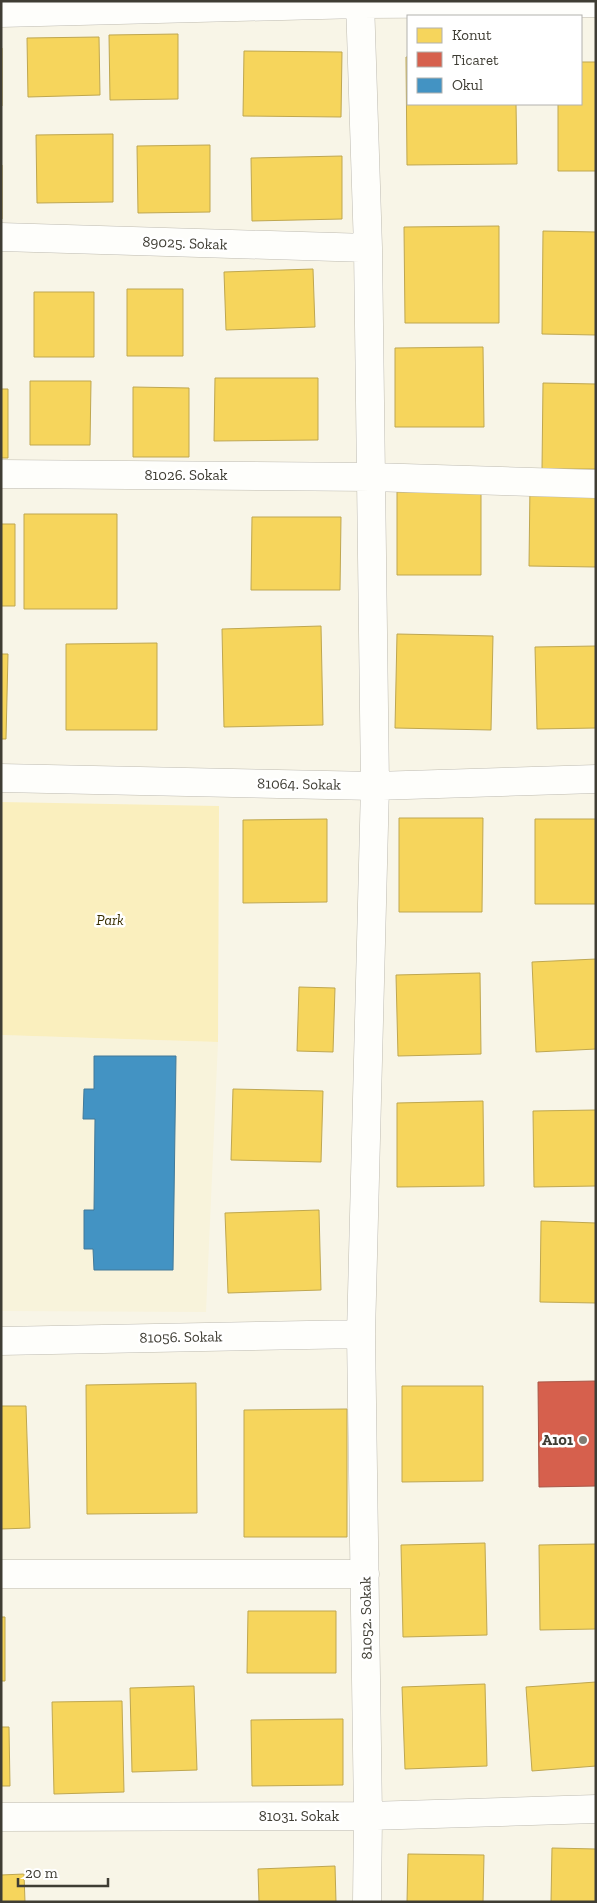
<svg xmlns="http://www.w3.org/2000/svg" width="597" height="1903" viewBox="0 0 597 1903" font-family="'Zilla Slab',serif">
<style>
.built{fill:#f8f3db}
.green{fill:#faefbe}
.homes{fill:#f6d55c;stroke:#bfa750}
.shops{fill:#d6604d;stroke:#a95646}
.schools{fill:#4393c3;stroke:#427998}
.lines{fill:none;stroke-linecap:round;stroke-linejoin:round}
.minor-casing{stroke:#bebbb1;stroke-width:29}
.minor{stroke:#fefefb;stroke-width:28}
.poi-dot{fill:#807d73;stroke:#fff;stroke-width:2}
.labels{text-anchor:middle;stroke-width:5;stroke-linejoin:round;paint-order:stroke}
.street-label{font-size:15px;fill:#3f3d34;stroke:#fff}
.park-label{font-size:15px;font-style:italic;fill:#382e00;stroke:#fff}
.poi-label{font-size:15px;font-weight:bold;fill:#3f3d34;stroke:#fff;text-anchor:end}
</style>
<rect width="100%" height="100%" fill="#f8f5e7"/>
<!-- built -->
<path class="built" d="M1 1035 218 1042 206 1312 1 1311Z"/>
<!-- green -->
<path class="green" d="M1 802 219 806 218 1042 1 1035Z"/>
<!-- homes -->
<path class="homes" d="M178 34V99L110 100 109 35Z
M99 37 100 95 28 97 27 38Z
M1 48H2V106H1Z
M244 51 342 52 341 117 243 116Z
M406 57H408V104H516L517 164 407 165Z
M581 62H596V171H558V104H581Z
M113 134V202L37 203 36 135Z
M210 145V212L138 213 137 146Z
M342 156V219L252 221 251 158Z
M1 165H2V219H1Z
M499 226V323H405L404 227Z
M543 231 596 232V335L542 334Z
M313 269 315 327 226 330 224 272Z
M127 289H183V356H127Z
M34 292H94V357H34Z
M483 347 484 427H395V348Z
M215 378H318V440L214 441Z
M30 381H91L90 445H30Z
M543 383 596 384V469H542Z
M133 387 189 388V457H133Z
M1 389H8V458H1Z
M530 485H596V567L529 566Z
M397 492H481V575H397Z
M24 514H117V609H24Z
M252 517H341L340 590H251Z
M1 524H15V606H1Z
M321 626 323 725 224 727 222 629Z
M397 634 493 636 491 730 395 728Z
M157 643V730H66V644Z
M596 646V728L537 729 535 647Z
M1 654H8L6 739H1Z
M399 818H483L482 912H399Z
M327 819V902L243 903V820Z
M535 819H596V904H535Z
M596 959V1049L536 1052 532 962Z
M480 973 481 1054 398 1056 396 975Z
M299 987 335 988 333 1052 297 1051Z
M233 1089 323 1091 321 1162 231 1160Z
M483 1101 484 1186 397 1187V1103Z
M596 1110V1186L534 1187 533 1111Z
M319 1210 321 1290 228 1293 225 1213Z
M541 1221 596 1223V1303L540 1302Z
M196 1383 197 1513 87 1514 86 1385Z
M402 1386H483V1481L402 1482Z
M1 1406H26L30 1528 1 1529Z
M347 1409V1537H244V1410Z
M485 1543 487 1635 403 1637 401 1545Z
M596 1544V1629L540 1630 539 1545Z
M248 1611H336V1673H247Z
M1 1617H5V1681H1Z
M596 1682V1766L532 1771 526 1687Z
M485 1684 487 1766 405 1769 402 1687Z
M194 1686 197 1770 132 1772 130 1688Z
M122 1701 124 1792 54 1794 52 1702Z
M343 1719V1785L252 1786 251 1720Z
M1 1727H9L10 1786H1Z
M552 1848 596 1849V1902H551Z
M408 1854 484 1855 483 1902H407Z
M335 1866 336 1902H259L258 1869Z
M24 1874 25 1902H1V1875Z"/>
<!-- shops -->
<path class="shops" d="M596 1381V1486L539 1487 538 1382Z"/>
<!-- schools -->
<path class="schools" d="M94 1056H176L173 1270H94L93 1249H84V1210H94L95 1119H83L84 1089H94Z"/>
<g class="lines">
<defs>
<path id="minor" d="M360 1 368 248 375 786 361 1334 368 1816 367 1902
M1 13 360 4 596 3
M1 237 368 248
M1 474 371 477 596 484
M1 778 375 786 596 779
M1 1341 361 1334
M1 1574H365
M1 1817 368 1816 596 1809"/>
</defs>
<!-- minor casing -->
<use href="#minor" class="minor-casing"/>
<!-- minor -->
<use href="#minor" class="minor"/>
</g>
<!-- markers -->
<circle class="poi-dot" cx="583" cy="1440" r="5"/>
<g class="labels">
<!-- street labels -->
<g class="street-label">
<text transform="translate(185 243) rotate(2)" y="5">89025. Sokak</text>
<text x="186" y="480">81026. Sokak</text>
<text transform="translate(299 784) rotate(1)" y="5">81064. Sokak</text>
<text transform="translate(181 1337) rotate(-1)" y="5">81056. Sokak</text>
<text transform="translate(366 1618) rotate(-91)" y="5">81052. Sokak</text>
<text x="299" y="1821">81031. Sokak</text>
</g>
<!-- park labels -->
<g class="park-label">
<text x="110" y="925">Park</text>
</g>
<!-- poi labels -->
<g class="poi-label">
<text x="573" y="1445">A101</text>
</g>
</g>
<!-- border -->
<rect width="597" height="1903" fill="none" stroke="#3f3d34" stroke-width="5"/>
<!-- legend -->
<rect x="407" y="15" width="175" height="90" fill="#ffffff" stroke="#b2b1ae"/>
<rect x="417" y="28" width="25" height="15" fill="#f6d55c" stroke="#b2b1ae"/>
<text x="452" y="40" font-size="15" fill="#3f3d34">Konut</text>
<rect x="417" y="52" width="25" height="15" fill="#d6604d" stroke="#b2b1ae"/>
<text x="452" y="65" font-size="15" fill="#3f3d34">Ticaret</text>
<rect x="417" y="78" width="25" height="15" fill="#4393c3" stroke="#b2b1ae"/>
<text x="452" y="90" font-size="15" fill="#3f3d34">Okul</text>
<!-- scale -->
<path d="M18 1878v8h90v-8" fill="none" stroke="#3f3d34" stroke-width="2.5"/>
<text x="25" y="1878" font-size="15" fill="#3f3d34" stroke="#ffffff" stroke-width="4" paint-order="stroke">20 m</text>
</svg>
